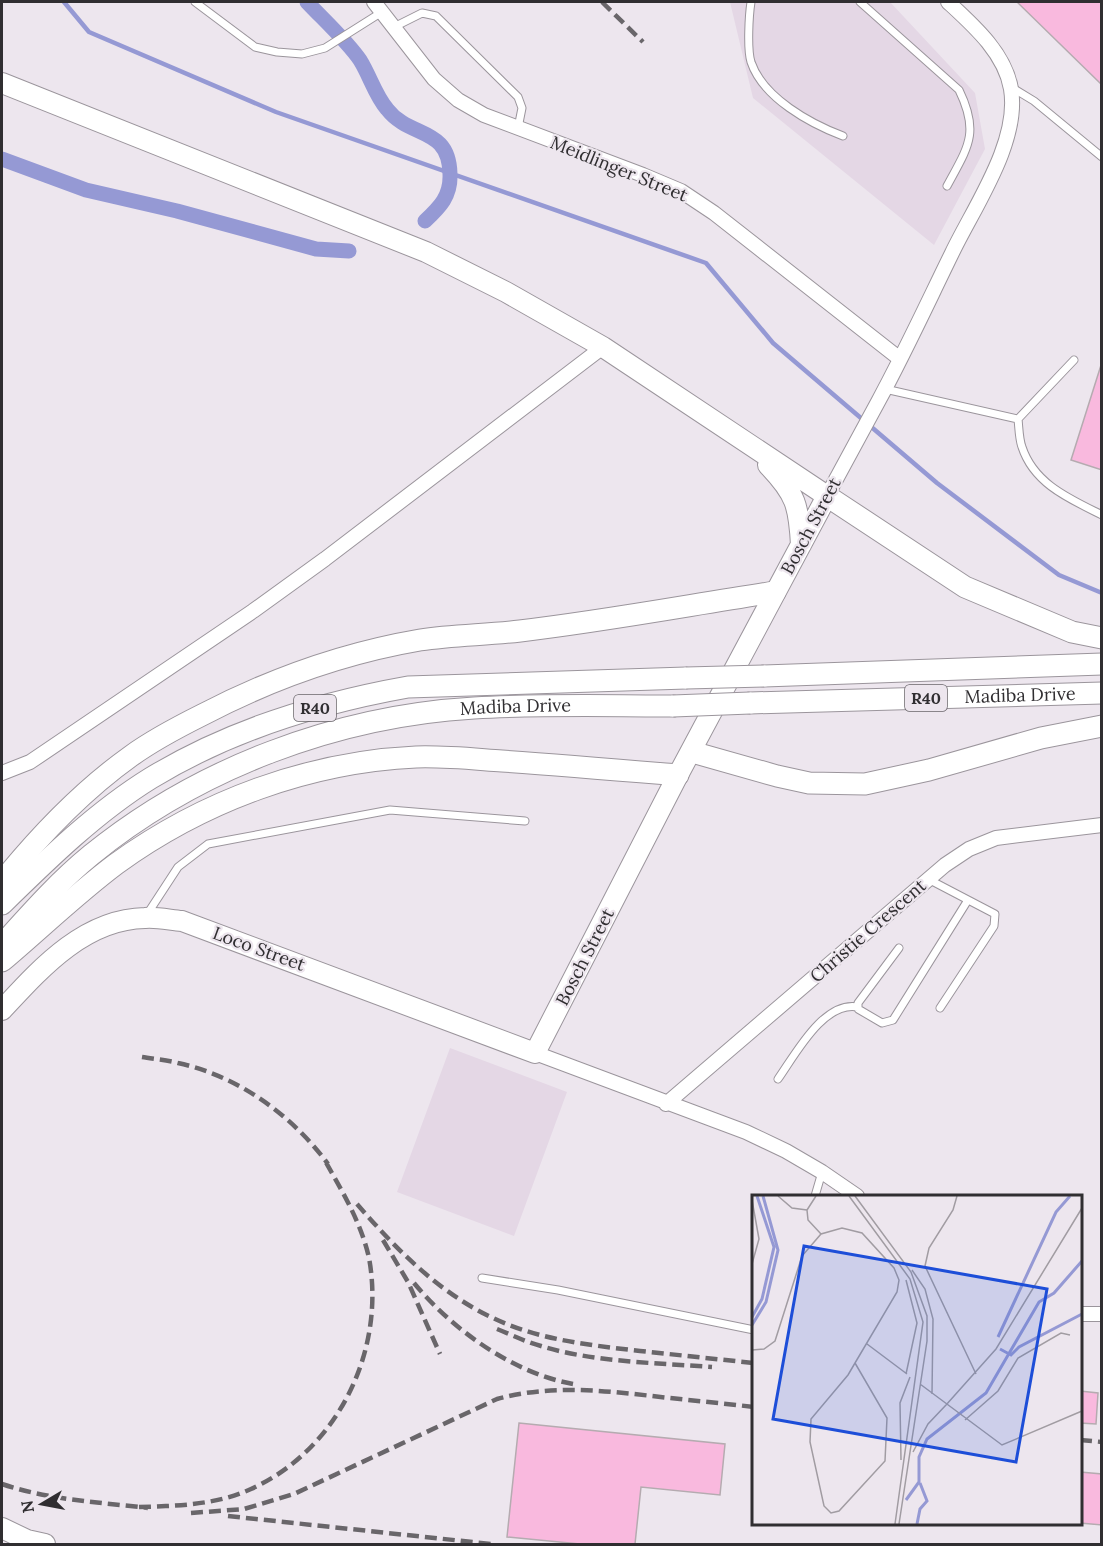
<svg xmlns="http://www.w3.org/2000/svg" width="1103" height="1546" viewBox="0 0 1103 1546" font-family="Lora,serif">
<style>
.built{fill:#e4d7e5}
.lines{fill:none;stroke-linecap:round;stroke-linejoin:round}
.stream{stroke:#9599d4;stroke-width:4.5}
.canal{stroke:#9599d4;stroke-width:15}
.building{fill:#f9b9de;stroke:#b5abb0;stroke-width:1.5}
.lane-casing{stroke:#9b959c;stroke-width:9}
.street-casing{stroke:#9b959c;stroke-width:16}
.secondary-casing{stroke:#9b959c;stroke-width:22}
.primary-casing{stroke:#9b959c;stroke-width:23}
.lane{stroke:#fff;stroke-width:7}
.street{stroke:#fff;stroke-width:14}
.secondary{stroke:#fff;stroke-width:20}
.primary{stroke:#fff;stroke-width:21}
.rail{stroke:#69666a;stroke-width:4.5;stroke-dasharray:12 6;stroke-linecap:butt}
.primary-bridge-casing{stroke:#9b959c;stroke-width:23;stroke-linecap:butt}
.primary-bridge{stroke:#fff;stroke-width:21}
.labels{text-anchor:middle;stroke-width:4.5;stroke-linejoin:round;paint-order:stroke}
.shield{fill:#ede6ee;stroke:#69656a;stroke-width:1.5}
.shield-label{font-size:16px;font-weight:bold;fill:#302e31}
.street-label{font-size:18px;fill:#302e31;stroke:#ede6ee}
.inset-river{fill:none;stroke:#9599d4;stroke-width:3}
.inset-road{fill:none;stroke:#a19ca2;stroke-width:1.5}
.view{fill:#1d4ed8;fill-opacity:0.15;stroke:#1d4ed8;stroke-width:3}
.inset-edge{fill:none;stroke:#302e31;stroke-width:3}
</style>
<rect width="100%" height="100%" fill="#ede6ee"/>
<!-- built -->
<path class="built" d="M730 2H890L975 93 985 149 934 245 753 98Z
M450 1048 567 1092 514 1236 397 1192Z"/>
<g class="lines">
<!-- stream -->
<path class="stream" d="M64 2 89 32 276 112 706 263 773 343 937 483 1059 575 1102 593"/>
<!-- canal -->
<path class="canal" d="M307 2C323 19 347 41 360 60 370 76 375 95 387 109 410 139 449 126 450 174 451 196 440 207 425 221
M2 159 86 190 177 211 316 249 349 251"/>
</g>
<!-- building -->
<path class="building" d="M1017 2H1102V85Z
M1102 362V470L1071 460Z
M1080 1391 1098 1393 1096 1424 1080 1423Z
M519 1423 725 1444 720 1495 641 1487 635 1544H580L507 1537Z
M1080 1472 1102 1474V1525L1080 1523Z"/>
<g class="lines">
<defs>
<path id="lane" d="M195 2 255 47 277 52 302 54 325 48 382 12
M751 2C749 15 747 49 751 62 763 98 811 124 843 136
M860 2 959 90C980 133 968 147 947 186
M394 27 422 13 436 16 518 97 522 108 518 128
M1011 87 1034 101 1102 157
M1074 360 1018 419C1019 428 1019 439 1022 447 1034 484 1070 499 1102 515
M885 389 1018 419
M928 879 995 914 994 926 940 1008
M146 916 178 867 208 844 390 810 525 821
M899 948 858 1003V1009L882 1023 893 1020 968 900
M778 1079C795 1055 824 1000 858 1007
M815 1196 822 1172
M482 1278 558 1290 754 1330"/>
<path id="street" d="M374 2 434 79 458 100 484 115 643 175 681 191 714 213 900 359
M827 496C844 464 862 432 879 400 905 352 928 302 952 253 974 207 1020 142 1011 89 1005 53 973 25 948 2
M2 773 30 762 253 611 325 559 603 347
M535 1053 746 1132 786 1151 822 1172 857 1196
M666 1104 945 865 969 849 996 838 1102 825
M1080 1314H1102"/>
<path id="secondary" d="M2 83 426 252 506 292 603 347 827 496 678 775 535 1053 182 921C170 920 157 917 145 918 84 919 40 969 2 1010
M768 465C796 494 799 506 801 545
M2 1528 27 1540 45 1544"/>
<g id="primary">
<path d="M827 496 965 587 1072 632 1102 638"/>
<path d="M764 676 1102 664"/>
<path id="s1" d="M750 703 1102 693"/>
<path d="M692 752 777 776 809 783 865 784 929 770 1041 738 1102 726"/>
<path d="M2 882C40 835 82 791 131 756 153 740 178 727 202 715 271 679 344 653 420 640 453 635 487 635 520 631 605 621 690 605 775 592"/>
<path d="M2 904C48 859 96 812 151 778 230 730 318 703 408 687L686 678"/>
<path id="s2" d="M2 945C30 914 58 882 91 855 198 768 337 716 474 708 540 704 607 706 673 706"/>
<path d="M2 961C40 929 76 894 116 864 203 801 308 762 416 757 444 756 473 759 502 761 561 765 619 770 678 775"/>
</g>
</defs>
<!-- lane casing -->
<use href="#lane" class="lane-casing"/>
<!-- street casing -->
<use href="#street" class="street-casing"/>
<!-- secondary casing -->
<use href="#secondary" class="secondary-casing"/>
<!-- primary casing -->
<use href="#primary" class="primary-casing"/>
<!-- lane -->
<use href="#lane" class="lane"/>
<!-- street -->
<use href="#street" class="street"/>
<!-- secondary -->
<use href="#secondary" class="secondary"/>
<!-- primary -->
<use href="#primary" class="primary"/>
<!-- rail -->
<path class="rail" d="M602 2 643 42
M142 1057C154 1059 166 1060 178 1063 238 1076 292 1115 328 1164
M357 1204C395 1248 439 1293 493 1318 539 1340 589 1345 640 1351 678 1355 716 1359 754 1363
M383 1240 408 1282 440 1354
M414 1283C452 1329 512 1373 573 1384
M497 1329C512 1335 526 1342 541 1346 592 1362 658 1363 712 1367
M1080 1440 1102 1442
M2 1484C49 1500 98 1502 148 1508
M139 1507C177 1506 216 1505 251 1489 338 1450 386 1350 369 1258 361 1222 342 1191 324 1159
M191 1513 244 1509 294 1494 497 1399C548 1385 600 1390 652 1396 686 1400 720 1403 754 1407
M228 1516 491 1544"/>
<defs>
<path id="primary-bridge" d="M686 678 764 676
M673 706 750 703"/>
</defs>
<!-- primary-bridge casing -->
<use href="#primary-bridge" class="primary-bridge-casing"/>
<!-- primary-bridge -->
<use href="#primary-bridge" class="primary-bridge"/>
</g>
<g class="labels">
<!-- shield labels -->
<g class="shield">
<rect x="905" y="685" width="42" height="26" rx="4.5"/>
<rect x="294" y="695" width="42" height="26" rx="4.5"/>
</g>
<g class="shield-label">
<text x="926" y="704">R40</text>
<text x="315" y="714">R40</text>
</g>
<!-- street labels -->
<g class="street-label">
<text transform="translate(619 169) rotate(22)" y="6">Meidlinger Street</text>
<text transform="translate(811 526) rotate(-62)" y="6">Bosch Street</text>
<text dy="6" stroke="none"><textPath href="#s1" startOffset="270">Madiba Drive</textPath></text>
<text dy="6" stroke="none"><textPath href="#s2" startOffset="585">Madiba Drive</textPath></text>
<text transform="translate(868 931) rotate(-41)" y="6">Christie Crescent</text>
<text transform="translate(259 949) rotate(20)" y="6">Loco Street</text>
<text transform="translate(585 957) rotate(-63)" y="6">Bosch Street</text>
</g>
</g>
<!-- overview -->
<g transform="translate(752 1195)">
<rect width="330" height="330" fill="#ede6ee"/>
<path class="inset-river" d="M0 122 10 104 22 52 5 1M0 130 14 107 26 55 11 1M246 142 304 17 318 1M248 154 259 160 267 152 330 119M154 305 167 287V262L175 244 234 198 287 107 302 98 330 66M165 329 168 314 175 306 168 288"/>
<path class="inset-road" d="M26 1 40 13 55 15M64 1 55 15 56 25 69 39M97 1 158 84 171 127 143 329M103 1 159 77 175 121V146L147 329M205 1 201 15 177 53 173 71 224 179M0 5 7 44 0 69M160 75 173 94 181 124 180 199M154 85 165 128 154 179M115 149 155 179M0 155 12 154 23 146 50 61 69 39 90 33 110 38 142 73 147 85 145 97 103 168 96 180 59 224 58 247 72 311 79 318 87 316 133 266 135 223 103 168M168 189 250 250 330 216M194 210 244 154 330 13M213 225 246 196 266 163 309 138 318 140M161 257 176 229 194 210M149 265 148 208 158 182"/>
<path class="view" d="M52 51 295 94 264 267 21 224Z"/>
<rect width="330" height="330" class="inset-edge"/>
</g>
<!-- border -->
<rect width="1103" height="1546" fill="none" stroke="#302e31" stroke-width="6"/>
<!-- north arrow -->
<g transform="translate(42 1504) rotate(260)" stroke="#ede6ee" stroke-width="4.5" paint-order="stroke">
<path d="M0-4.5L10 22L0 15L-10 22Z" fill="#302e31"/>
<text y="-9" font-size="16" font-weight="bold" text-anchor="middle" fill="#302e31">N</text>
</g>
</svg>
